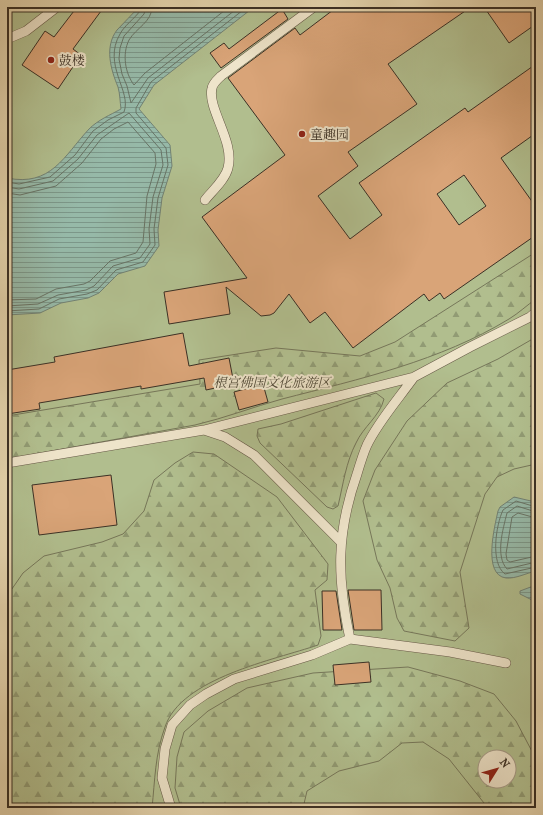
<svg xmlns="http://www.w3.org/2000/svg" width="543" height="815" viewBox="0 0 543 815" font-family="'IM FELL French Canon','Noto Serif SC',serif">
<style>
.green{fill:#b1be8e;stroke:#76775a;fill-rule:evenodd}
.forest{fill:url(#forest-firs);stroke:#76775a;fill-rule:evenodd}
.water{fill:url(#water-rules);stroke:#728274}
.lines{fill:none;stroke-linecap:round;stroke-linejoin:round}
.shore{stroke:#687466;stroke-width:1}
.building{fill:#d9a478;stroke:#3b3025;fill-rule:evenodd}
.lane-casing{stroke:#665947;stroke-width:10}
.lane{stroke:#eee4ca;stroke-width:9}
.poi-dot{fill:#8f2418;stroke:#eee4ca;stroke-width:1.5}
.labels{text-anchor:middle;stroke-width:4;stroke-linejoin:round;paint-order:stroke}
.poi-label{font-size:13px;fill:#3b3025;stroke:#eee4ca;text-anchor:start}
.park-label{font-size:13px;font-style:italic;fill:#534c3a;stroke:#eee4ca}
</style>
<defs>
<pattern id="forest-firs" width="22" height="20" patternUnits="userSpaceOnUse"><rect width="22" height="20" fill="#b1be8e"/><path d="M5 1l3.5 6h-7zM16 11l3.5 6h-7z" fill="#919b74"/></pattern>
<pattern id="water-rules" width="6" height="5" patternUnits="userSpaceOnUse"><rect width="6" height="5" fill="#96b9a8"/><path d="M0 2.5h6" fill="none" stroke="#7c9789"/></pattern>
</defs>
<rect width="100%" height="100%" fill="#e5d5ae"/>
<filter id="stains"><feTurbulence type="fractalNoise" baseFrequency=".005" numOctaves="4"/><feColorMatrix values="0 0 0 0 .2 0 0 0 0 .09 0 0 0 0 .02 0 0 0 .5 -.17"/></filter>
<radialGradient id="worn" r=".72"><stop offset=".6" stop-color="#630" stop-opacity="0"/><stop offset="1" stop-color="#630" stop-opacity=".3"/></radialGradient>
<!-- green -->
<path class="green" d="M7 7H536V808H7ZM485 757H509V781H485Z"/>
<!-- forest -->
<path class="forest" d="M536 252V299C527 305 519 313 509 319 440 361 360 379 282 399 253 407 225 418 195 425L7 459V416L200 384 199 360 276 348 360 356 395 342Z
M536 337V464L514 469 497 477 485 494 460 572 469 628 455 641 404 631 397 618 390 588 377 560 363 501 375 470 407 421 447 383 498 359Z
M376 393 384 399C380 416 363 427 356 443 346 462 343 485 338 506L333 509 327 507 260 443 257 436 258 429 281 424Z
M193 452 214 454 277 497 328 564 327 580 315 590 321 636 318 645C274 660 181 678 165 727 155 754 155 780 152 808H7V596L23 573 44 556 102 542 123 534 144 511 154 480 175 463Z
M408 667 460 681 494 694 516 721 536 759V808H488L449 759 423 742 402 743 379 761 339 771 307 791 303 808H181L175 788 177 757 184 732 208 711 247 688 313 673ZM485 757H509V781H485Z"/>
<!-- water -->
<path class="water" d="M139 7H254L154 85 139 109 170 145 172 166 162 198 158 230 159 246 145 266 118 274 99 293 88 298 61 303 40 313 7 315V178C51 187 64 156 89 129 98 120 110 115 121 109 120 102 120 94 118 87 111 70 104 47 117 30 124 22 132 15 139 7Z
M514 497 531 501 536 507V571C527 573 515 579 506 578 482 575 495 525 498 511L500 507Z
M536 585V602L520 594V591Z"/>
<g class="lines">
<!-- shore -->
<path class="shore" d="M146 7 144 14 124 36 120 48 119 59 122 74 127 86 131 103 148 78 239 7
M152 7C152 22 136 28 129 40 122 54 125 73 134 85L145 73 229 7
M7 182 19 184 50 177 75 155 93 131 108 120 124 112C132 91 102 65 120 34 124 26 134 19 140 11L141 7
M7 187 19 189 53 181 78 159 97 135 129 113 161 150 163 165 153 197 149 229 150 244 140 258 113 266 94 286 86 290 58 295 38 304 7 306
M7 193 20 195 56 186 82 163 101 139 114 129 128 122 155 153 156 164 147 196 143 242 136 253 110 261 90 281 84 284 56 289 36 299 7 300
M7 311 39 309 59 299 87 294 97 290 116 270 143 262 155 245 154 229 158 198 168 165 166 148 136 113V108L151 82 247 7
M536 507 516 501 503 510C496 525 490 563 505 574L536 567
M536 512 517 506 507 513C503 529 495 556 507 569L536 562
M536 518 518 513 512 517 506 554 507 560 510 562 536 556"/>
</g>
<!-- building -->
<path class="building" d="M77 7H104L73 49 81 55 58 89 22 65 45 31 54 37Z
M337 7H471L388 64 417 104 348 152 358 166 318 196 350 239 382 215 359 183 465 108 468 112 536 64V133L501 158 536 207V235L444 299 440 293 429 301 424 294 353 348 325 312 310 323 289 294 274 313 270 315 261 316 226 287 230 314 169 324 164 292 247 278 202 217 285 155 228 78 295 28 300 35ZM464 175 486 206 459 225 437 194Z
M484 7H536V24L509 43Z
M282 9 288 19 221 68 210 53 224 43 229 49Z
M183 333 189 366 229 358 234 384 206 390 204 378 141 389V386L39 403 40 409 7 414V370L55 362 54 357Z
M263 384 268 402 239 410 234 392Z
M111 475 117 525 39 535 32 485Z
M348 590H381L382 630H354Z
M322 591H336L342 630H323Z
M369 662 371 682 335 685 333 665Z"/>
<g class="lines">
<defs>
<path id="lane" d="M7 39 26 31 57 7
M205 200C212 191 225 180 228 168 235 141 207 109 212 88 213 83 218 79 221 76L314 7
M414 377C399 398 378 422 367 445 363 454 360 464 357 474 336 534 337 578 350 639L450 652 506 663
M204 430 225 437 254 455 340 541
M7 463 204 430 414 377 470 347 530 317 536 312
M171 808 162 778 165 749 172 725 190 705 206 694 234 679 312 655 350 639"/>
</defs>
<!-- lane casing -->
<use href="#lane" class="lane-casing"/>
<!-- lane -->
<use href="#lane" class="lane"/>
</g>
<!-- markers -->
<g class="poi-dot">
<circle cx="51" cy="60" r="4"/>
<circle cx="302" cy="134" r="4"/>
</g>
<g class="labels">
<!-- poi labels -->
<g class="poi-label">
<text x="59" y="65">鼓楼</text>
<text x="310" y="139">童趣园</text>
</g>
<!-- park labels -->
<g class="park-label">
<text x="272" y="387">根宫佛国文化旅游区</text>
</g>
</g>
<!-- margin -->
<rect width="543" height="815" fill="none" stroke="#e5d5ae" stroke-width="24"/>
<rect x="8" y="8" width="527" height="799" fill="none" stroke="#3b3025" stroke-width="2"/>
<rect x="12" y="12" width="519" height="791" fill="none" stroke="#3b3025"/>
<!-- north arrow -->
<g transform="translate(497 769) rotate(53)"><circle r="19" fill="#eee4ca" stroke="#a69c88"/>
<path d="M0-3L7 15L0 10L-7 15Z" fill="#8f2418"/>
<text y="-6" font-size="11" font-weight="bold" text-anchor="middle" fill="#3b3025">N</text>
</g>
<rect width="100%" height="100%" filter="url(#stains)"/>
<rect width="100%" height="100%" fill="url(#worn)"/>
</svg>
